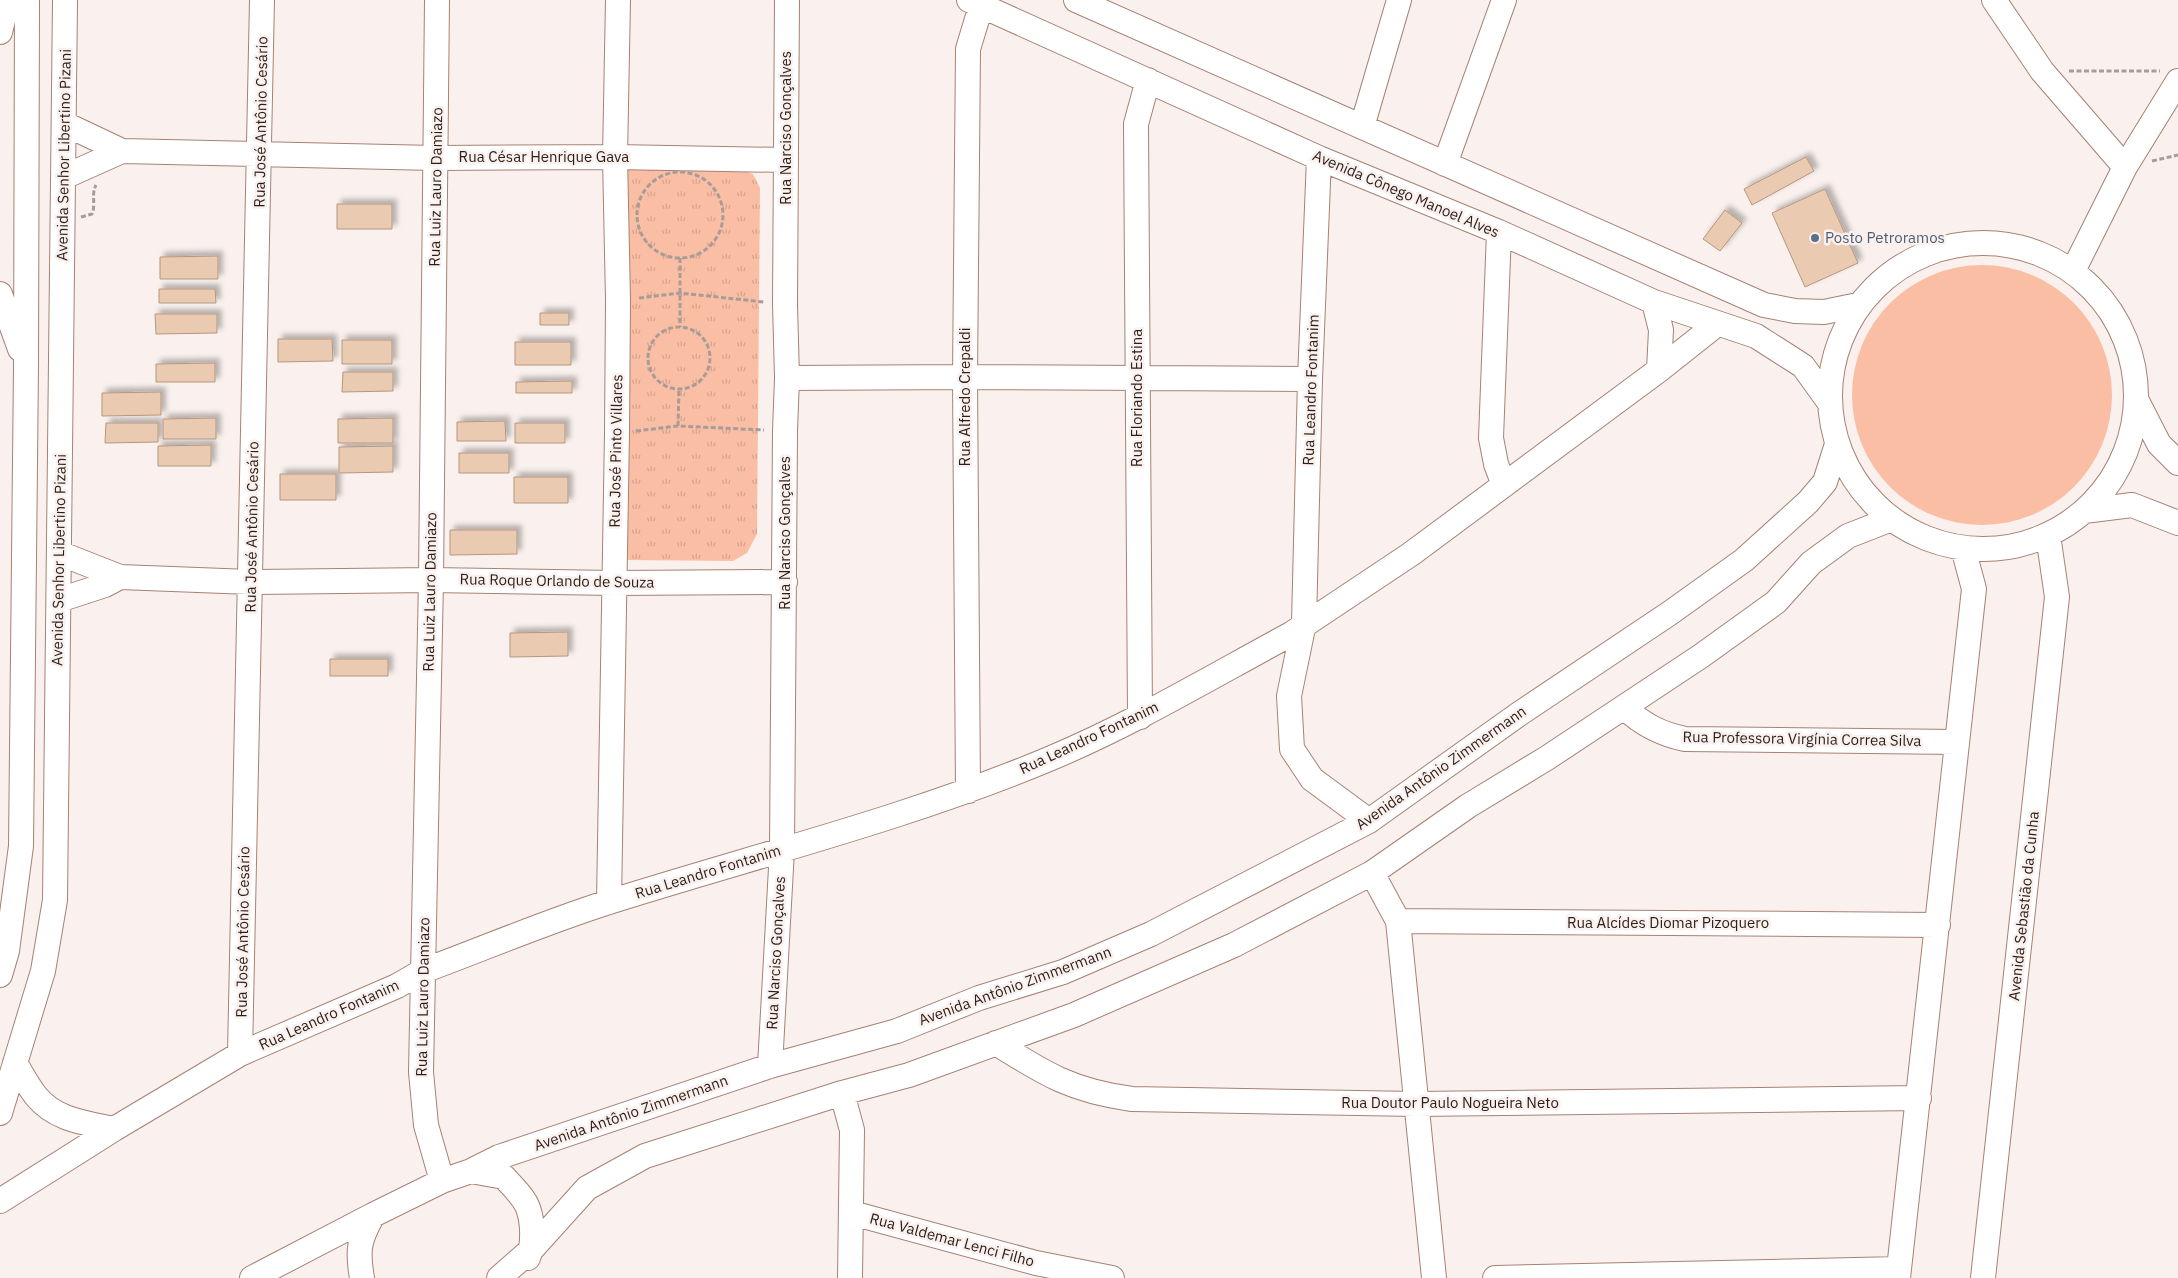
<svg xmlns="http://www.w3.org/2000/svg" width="2178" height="1278" viewBox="0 0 2178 1278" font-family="'IBM Plex Sans',sans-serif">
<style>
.grass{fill:#fabea5}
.park{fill:url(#park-tufts)}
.building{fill:#eacab1;stroke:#b5977f;filter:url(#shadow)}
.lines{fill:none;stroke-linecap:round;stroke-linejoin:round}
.minor-casing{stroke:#a58273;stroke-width:26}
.path{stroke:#a79c98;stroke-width:3;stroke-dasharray:5 2.5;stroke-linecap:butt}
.minor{stroke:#fff;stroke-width:24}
.service-dot{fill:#5c6f8a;stroke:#faf1ee;stroke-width:2}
.labels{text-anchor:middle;stroke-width:5;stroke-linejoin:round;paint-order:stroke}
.street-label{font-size:15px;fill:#2b1d17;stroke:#faf1ee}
.service-label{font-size:15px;fill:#4e5e75;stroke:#faf1ee;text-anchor:start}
</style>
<defs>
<pattern id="park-tufts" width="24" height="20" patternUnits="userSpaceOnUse" patternTransform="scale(1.25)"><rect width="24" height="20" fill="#fabea5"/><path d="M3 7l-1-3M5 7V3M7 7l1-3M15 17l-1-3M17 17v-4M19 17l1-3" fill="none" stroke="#d6a38d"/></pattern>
<filter id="shadow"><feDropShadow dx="4.5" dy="-4.5" stdDeviation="2.5" flood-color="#0004"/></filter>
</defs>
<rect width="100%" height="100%" fill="#faf1ee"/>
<!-- grass -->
<path class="grass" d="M1852 395a130 130 0 1 1 260 0a130 130 0 1 1-260 0Z"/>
<!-- park -->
<path class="park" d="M629 169 741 170 753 174 760 188 757 534 747 553 733 561 627 560 622 552 624 175Z"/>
<!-- building -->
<path class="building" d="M1806 157 1814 171 1752 205 1744 189Z
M1825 189 1858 263 1805 287 1772 213Z
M337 204H392V229H337Z
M1725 210 1742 223 1720 251 1703 239Z
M218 256V279H160V257Z
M159 289H215L216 303H159Z
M540 313H569V325H540Z
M155 314H217V333L156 334Z
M278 339H332L333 361 278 362Z
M342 340H392V364H342Z
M515 342H571V365H515Z
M215 363V382H156V364Z
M343 372H393V391L342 392Z
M572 381V393H516V382Z
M161 392V415L102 416V393Z
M216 418V439H163V419Z
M393 418V443H338V419Z
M505 421 506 441H457V422Z
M106 423H158V442L105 443Z
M515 423H565V443H515Z
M211 445V466H158V446Z
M393 446V472L339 473V447Z
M459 453H509V473H459Z
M280 474H336V500H280Z
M514 477H568V503H514Z
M450 530H517V554L450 555Z
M568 632V656L510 657V633Z
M330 659H388V676H330Z"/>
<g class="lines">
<defs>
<path id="minor" d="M437 0 431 580 421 1072 426 1125 442 1181
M969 0 1319 158 1499 232 1654 302 1756 336 1803 366 1829 402
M1076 0 1764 305 1795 311 1824 312 1858 305
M1994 0 2042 71 2125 167
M0 32 8 0
M65 124 122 151
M1362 127 1399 0
M1319 158 1310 379 1304 623 1289 696 1292 749 1312 779 1369 821
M1445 164 1504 0
M64 177 122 151 436 158 615 157 785 160
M1499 232 1491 438 1496 464 1504 485
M1830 396a153 153 0 1 1 306 0a153 153 0 1 1-306 0Z
M2073 271 2125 167 2178 81
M0 294 20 349
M1654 302 1661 330 1659 370
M787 378 965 377 1310 379
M2137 401 2159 444 2178 463
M2084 511 2132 505 2178 523
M59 553 120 577 250 582 431 580 613 583 785 582
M59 600 105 585 120 577
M1625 708C1643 725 1661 734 1685 739L1957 742
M1140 717 1136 124 1148 80
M968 791 965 377 968 49 981 6
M1372 873 1398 921 1434 1278
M609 902 617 433 618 300 615 157 618 0
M1398 921 1938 925
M0 975 7 951 21 846 26 366 27 0
M996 1043C1045 1074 1072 1091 1132 1099L1416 1104 1919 1098
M240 1054 262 0
M15 1063C22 1074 28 1086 36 1096 55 1120 86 1123 114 1129
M770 1066 782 850 785 431 787 378 785 304 787 0
M842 1093 852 1130 850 1278
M0 1113 43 971 55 900 65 0
M471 1171 504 1177C512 1186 524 1197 528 1208 533 1222 534 1244 528 1258
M0 1201 114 1129 240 1054 397 986 423 971C485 948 548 921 612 901 758 855 908 818 1049 759 1133 724 1211 677 1291 634L1411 554 1659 370 1717 324
M852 1213 1036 1263 1112 1278
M252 1278 373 1215 442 1181 471 1171 499 1157 770 1066 897 1031 979 998 1063 972 1151 934 1369 821 1519 714 1670 613 1744 560 1808 502 1825 482 1837 444
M362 1278C357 1250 359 1240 373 1215
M499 1278 532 1249 587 1188 645 1156 842 1093 909 1075 1074 1015 1234 945 1372 873 1468 806 1547 758 1701 656 1776 602 1811 563 1848 536 1889 520
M1495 1278 1899 1269
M1898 1278 1974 589 1963 548
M1983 1278 2057 597 2048 535"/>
</defs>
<!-- minor casing -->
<use href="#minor" class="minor-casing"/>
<!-- path -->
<path class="path" d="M2069 71H2160
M2152 161 2178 155
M637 215a43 43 0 1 1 86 0a43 43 0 1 1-86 0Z
M81 217 92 214C96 205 91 194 96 185
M680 258V327
M639 298 680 293 764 302
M648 358a31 31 0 1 1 62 0a31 31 0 1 1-62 0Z
M678 426 679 390
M636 431 678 426 764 430"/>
<!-- minor -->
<use href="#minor" class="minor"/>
</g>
<!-- markers -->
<circle class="service-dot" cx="1815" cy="238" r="5"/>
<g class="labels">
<!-- street labels -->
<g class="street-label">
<text transform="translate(261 122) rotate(-89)" y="5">Rua José Antônio Cesário</text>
<text transform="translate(786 128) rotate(-90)" y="5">Rua Narciso Gonçalves</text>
<text transform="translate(64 155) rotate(-89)" y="5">Avenida Senhor Libertino Pizani</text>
<text x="544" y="162">Rua César Henrique Gava</text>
<text transform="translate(436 187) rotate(-89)" y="5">Rua Luiz Lauro Damiazo</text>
<text transform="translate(1406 194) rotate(23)" y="5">Avenida Cônego Manoel Alves</text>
<text transform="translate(1311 390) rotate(-88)" y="5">Rua Leandro Fontanim</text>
<text transform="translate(965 397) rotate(-90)" y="5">Rua Alfredo Crepaldi</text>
<text transform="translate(1137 398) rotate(-90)" y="5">Rua Floriando Estina</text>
<text transform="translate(616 451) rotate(-89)" y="5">Rua José Pinto Villares</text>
<text transform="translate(252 527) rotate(-89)" y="5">Rua José Antônio Cesário</text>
<text transform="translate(785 533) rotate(-90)" y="5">Rua Narciso Gonçalves</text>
<text transform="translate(59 560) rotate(-89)" y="5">Avenida Senhor Libertino Pizani</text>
<text transform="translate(557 581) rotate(1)" y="5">Rua Roque Orlando de Souza</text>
<text transform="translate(430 592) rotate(-89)" y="5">Rua Luiz Lauro Damiazo</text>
<text transform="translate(1089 738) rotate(-25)" y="5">Rua Leandro Fontanim</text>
<text transform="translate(1802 739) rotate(1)" y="5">Rua Professora Virgínia Correa Silva</text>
<text transform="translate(1441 768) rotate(-35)" y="5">Avenida Antônio Zimmermann</text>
<text transform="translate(708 872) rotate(-17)" y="5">Rua Leandro Fontanim</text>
<text transform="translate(2024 906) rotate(-84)" y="5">Avenida Sebastião da Cunha</text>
<text x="1668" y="928">Rua Alcídes Diomar Pizoquero</text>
<text transform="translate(243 932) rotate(-89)" y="5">Rua José Antônio Cesário</text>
<text transform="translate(776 953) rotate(-87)" y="5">Rua Narciso Gonçalves</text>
<text transform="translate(1015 986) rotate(-20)" y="5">Avenida Antônio Zimmermann</text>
<text transform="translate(423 997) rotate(-89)" y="5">Rua Luiz Lauro Damiazo</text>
<text transform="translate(329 1015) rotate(-24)" y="5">Rua Leandro Fontanim</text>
<text x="1450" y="1108">Rua Doutor Paulo Nogueira Neto</text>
<text transform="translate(631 1113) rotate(-19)" y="5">Avenida Antônio Zimmermann</text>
<text transform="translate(952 1240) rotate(15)" y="5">Rua Valdemar Lenci Filho</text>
</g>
<!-- service labels -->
<g class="service-label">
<text x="1825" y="243">Posto Petroramos</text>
</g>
</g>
</svg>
